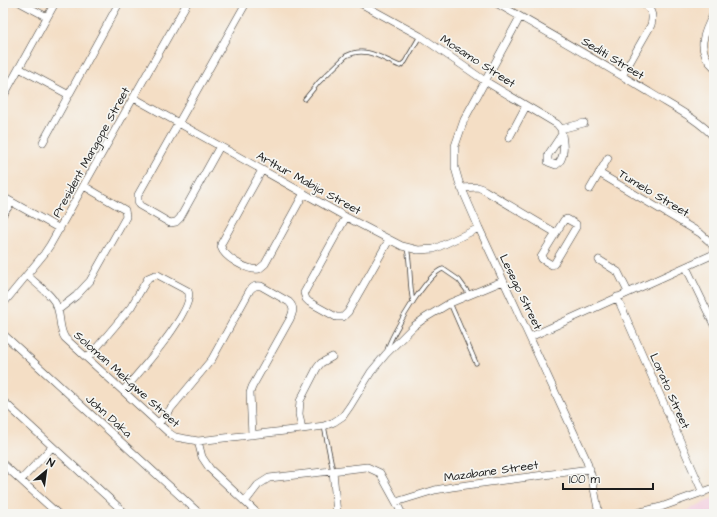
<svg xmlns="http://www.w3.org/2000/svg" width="717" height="517" viewBox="0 0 717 517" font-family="'Architects Daughter',sans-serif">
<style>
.built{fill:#f3cfe0}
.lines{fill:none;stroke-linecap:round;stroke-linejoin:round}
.service-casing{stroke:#3c3935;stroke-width:5}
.minor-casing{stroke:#3c3935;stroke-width:8}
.service{stroke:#fff;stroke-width:3.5}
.minor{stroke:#fff;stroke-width:7}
.labels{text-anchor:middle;stroke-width:3.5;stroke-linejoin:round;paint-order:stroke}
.street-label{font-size:12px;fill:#1c1c1c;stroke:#f6f6f2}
</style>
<rect width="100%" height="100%" fill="#f6f6f2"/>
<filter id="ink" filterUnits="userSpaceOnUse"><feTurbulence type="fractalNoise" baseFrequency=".025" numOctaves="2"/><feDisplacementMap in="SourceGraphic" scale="8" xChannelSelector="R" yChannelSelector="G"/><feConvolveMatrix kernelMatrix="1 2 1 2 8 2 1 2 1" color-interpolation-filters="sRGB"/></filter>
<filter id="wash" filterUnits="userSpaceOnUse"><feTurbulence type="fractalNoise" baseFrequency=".012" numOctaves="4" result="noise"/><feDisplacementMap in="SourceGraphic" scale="16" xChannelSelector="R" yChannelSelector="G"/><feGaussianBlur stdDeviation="0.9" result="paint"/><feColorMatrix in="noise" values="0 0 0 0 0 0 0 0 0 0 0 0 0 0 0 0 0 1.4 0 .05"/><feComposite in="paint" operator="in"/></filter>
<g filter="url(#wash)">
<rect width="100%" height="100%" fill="#f4dec5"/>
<!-- built -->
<path class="built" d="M714 498V514H679Z"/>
</g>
<g filter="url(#ink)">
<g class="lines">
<defs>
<path id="service" d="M305 99 319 82 346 56C366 45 382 59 400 66L405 62 420 36
M407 248C411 266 409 284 413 302
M450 303 476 363
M387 351C389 337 429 271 443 269L459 280 470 295
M324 426 333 471"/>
<path id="minor" d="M21 3 47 17
M360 3 420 36 485 81 557 124 561 129 584 123
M496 3C548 32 599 62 649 92 671 106 697 118 714 137
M714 13C704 32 695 50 714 67
M520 17 464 120 455 146V168L459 182 479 228 586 459 592 478 599 514
M19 68 69 95
M622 76 651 25C654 14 651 9 642 3
M3 97 55 3
M134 98 346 217 402 246 418 250 434 249 479 228
M561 129C563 140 567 158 556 165L548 162V155L562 134
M509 138 526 106
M43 142 119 3
M220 146 180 218 176 222 170 223 139 205 138 201V195L246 3
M262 170 221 244C220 256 249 272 259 269L265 264 304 193
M599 173 700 233 710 242 714 248
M461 188 478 187 484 190 556 233
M590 189 608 158
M3 197 60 229
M3 214 12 202
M346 217 304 293 306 299 309 302 336 317H343L348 312 389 240
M567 219 576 224V227L554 264 552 265 542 259 541 257 564 220Z
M599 260 618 272 628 292
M686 267 714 325
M27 275C37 285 55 296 58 310 61 320 59 329 65 338L169 433 175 437 198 441 302 429 324 426 334 422 343 416 350 406 371 372 386 354 414 326 425 318 450 303 503 281
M617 297 703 493
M3 304 44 254 50 245 187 3
M58 310 76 296 90 281 126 217 125 210 84 186
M3 334 200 514
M530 337 714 254
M88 358 131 307 148 278 155 275H158L188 291C197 308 136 376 123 391
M3 401 126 514
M158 424 212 359 250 290C254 286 256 285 261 286L289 302C295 308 293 312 290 319L252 387 250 393 252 435
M302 429 299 414 300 401 317 368 321 363 332 357
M198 441 202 457 210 469 258 514
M3 464 58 514
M333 471 337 514
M21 480 52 447
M245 502 258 485 269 478 367 467 380 473 396 502 402 514
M396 502 435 490 452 487 590 469
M633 514 661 507 714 488"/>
</defs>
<!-- service casing -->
<use href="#service" class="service-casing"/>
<!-- minor casing -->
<use href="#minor" class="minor-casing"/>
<!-- service -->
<use href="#service" class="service"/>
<!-- minor -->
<use href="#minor" class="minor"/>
</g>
</g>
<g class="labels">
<!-- street labels -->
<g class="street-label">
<text transform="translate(613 58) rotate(31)" y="4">Sediti Street</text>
<text transform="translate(478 61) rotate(33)" y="4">Mosamo Street</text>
<text transform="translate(91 152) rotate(-61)" y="4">President Mangope Street</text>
<text transform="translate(309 183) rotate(29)" y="4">Arthur Mabija Street</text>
<text transform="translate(654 193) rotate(31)" y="4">Tumelo Street</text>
<text transform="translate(521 292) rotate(64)" y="4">Lesego Street</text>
<text transform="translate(127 379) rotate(42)" y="4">Soloman Mekgwe Street</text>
<text transform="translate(670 391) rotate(66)" y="4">Lorato Street</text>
<text transform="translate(109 416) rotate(42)" y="4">John Daka</text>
<text transform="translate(491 471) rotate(-8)" y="4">Mazabane Street</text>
</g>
</g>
<!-- margin -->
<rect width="717" height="517" fill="none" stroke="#f6f6f2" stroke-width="16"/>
<!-- north arrow -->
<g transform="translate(46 471) rotate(29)" stroke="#f6f6f2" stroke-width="3" paint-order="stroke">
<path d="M0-3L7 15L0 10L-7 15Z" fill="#1c1c1c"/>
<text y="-6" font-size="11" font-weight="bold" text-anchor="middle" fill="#1c1c1c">N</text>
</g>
<!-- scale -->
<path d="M563 483v6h90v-6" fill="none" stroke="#1c1c1c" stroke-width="2"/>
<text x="569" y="483" font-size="12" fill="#1c1c1c" stroke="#f6f6f2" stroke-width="3" paint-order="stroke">100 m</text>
</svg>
